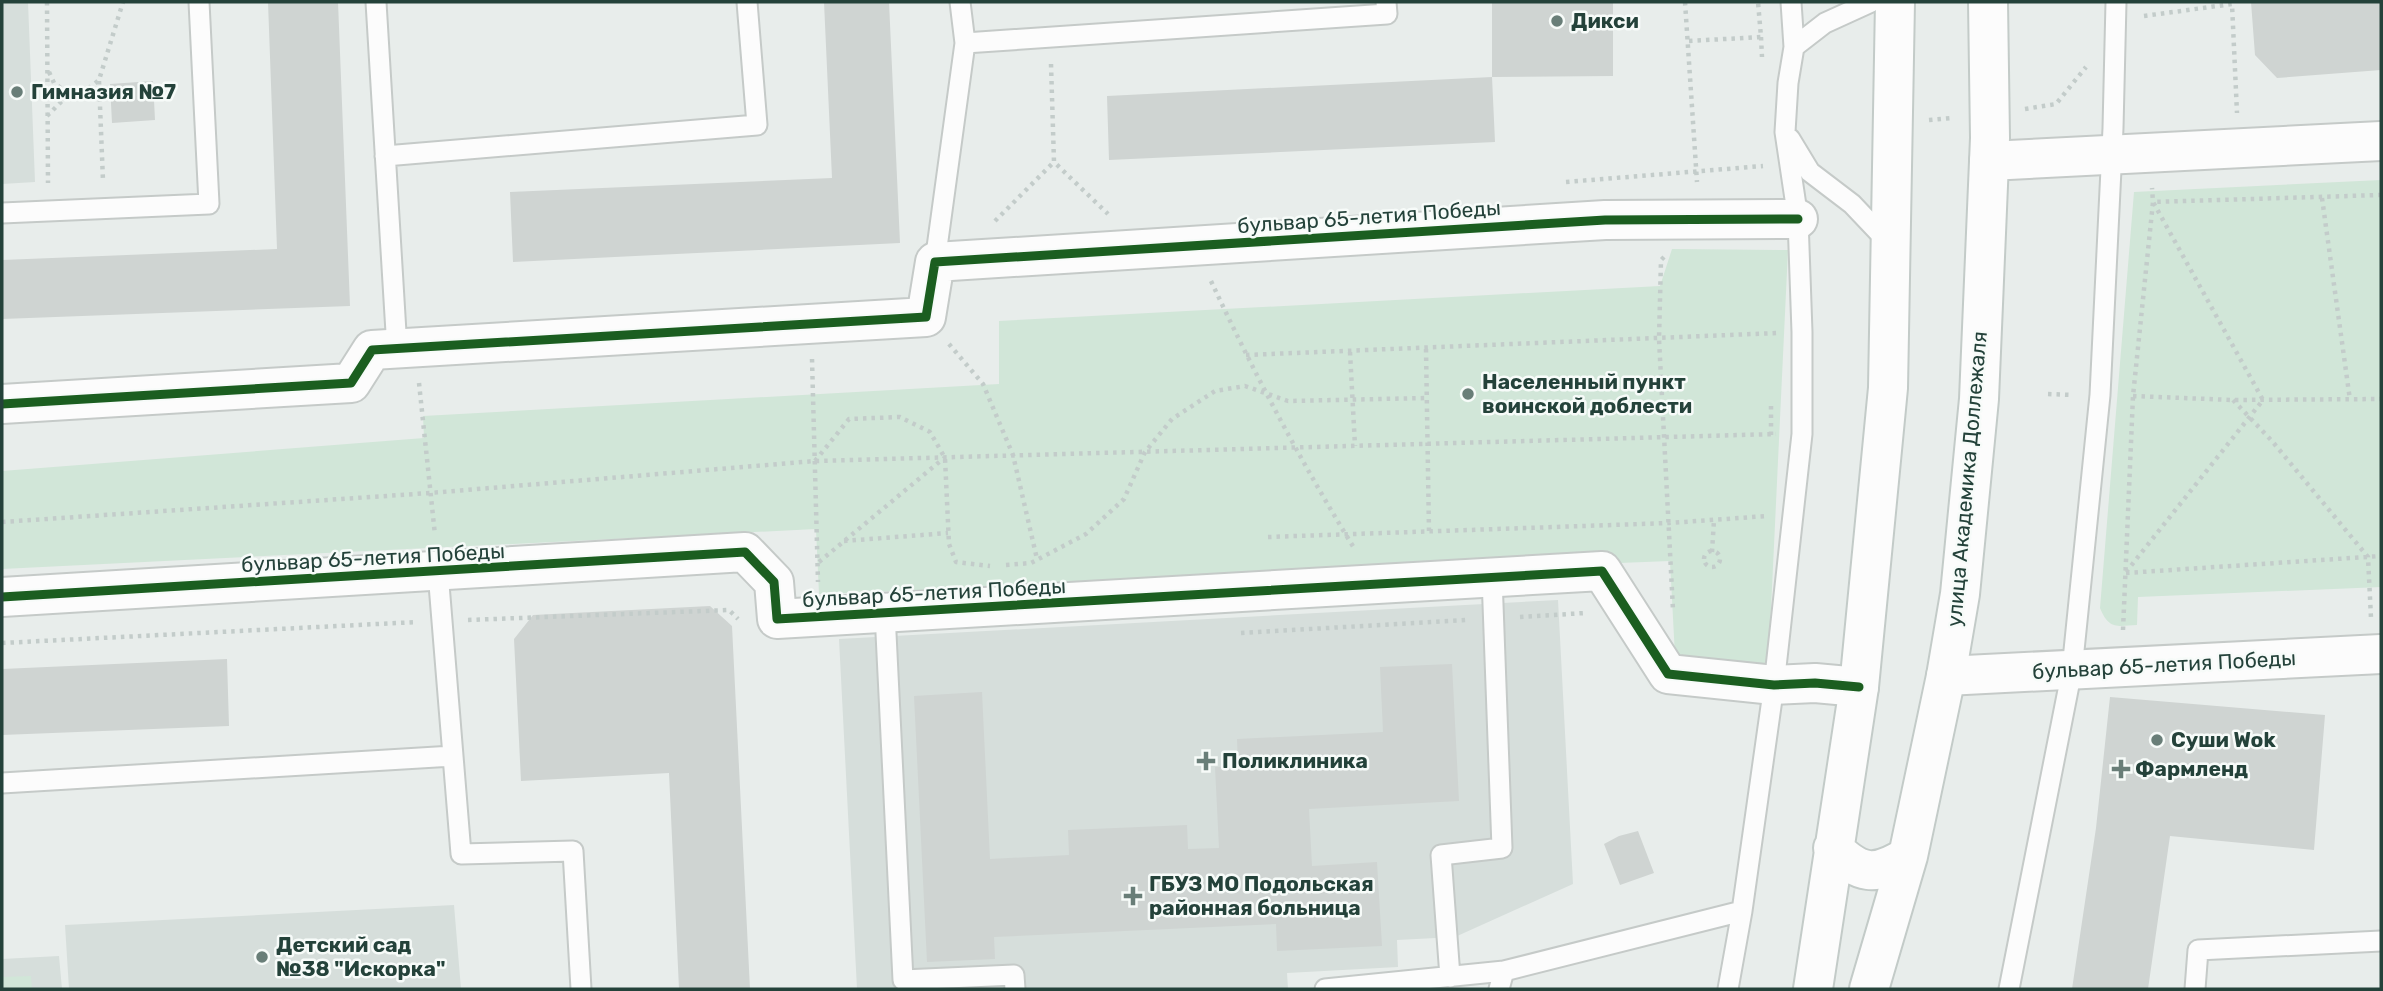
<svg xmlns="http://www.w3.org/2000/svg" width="2383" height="991" viewBox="0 0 2383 991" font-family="Rubik,sans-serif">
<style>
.built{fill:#d6dedb}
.green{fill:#d1e6d8}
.building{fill:#cfd4d2}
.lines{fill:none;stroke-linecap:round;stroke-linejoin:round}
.lane-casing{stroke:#c5cac8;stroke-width:23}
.street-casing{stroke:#c5cac8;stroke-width:42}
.secondary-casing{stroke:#c3cbc8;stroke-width:42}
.path{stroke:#c3ccca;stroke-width:4.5;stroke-dasharray:3.5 5;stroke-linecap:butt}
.lane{stroke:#fcfcfc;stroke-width:19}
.street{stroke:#fcfcfc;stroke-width:38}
.secondary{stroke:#fcfcfc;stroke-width:38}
.cycleway-casing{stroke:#f7fbf9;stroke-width:13}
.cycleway{stroke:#1b5e20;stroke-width:9}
.poi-dot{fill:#697e78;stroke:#f7fbf9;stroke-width:2.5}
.labels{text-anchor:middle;stroke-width:5;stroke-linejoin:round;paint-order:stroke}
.poi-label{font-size:21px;font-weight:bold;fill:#24423a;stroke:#f7fbf9;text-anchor:start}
.street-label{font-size:21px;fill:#24423a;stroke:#f7fbf9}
</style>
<rect width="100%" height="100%" fill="#e8edeb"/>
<!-- built -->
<path class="built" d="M2 2H28L35 182 2 184Z
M1558 600 1573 884 1455 937 1397 940 1398 967 1287 973 1288 989H857L839 639Z
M454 905 461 989H69L65 925Z
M59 956 62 989H2V959Z"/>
<!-- green -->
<path class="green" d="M2381 180V587L2138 597 2137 625C2117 626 2109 630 2100 608L2134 192Z
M1672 249 1788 250 1768 672 1676 675 1670 561 819 594 816 529 2 569V471L424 438 423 416 999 384V321L1660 286Z
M31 976 32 989H2V977Z"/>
<!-- building -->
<path class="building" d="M268 2H338L350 306 2 319V260L277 249Z
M824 2H889L900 243 513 262 510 192 832 178Z
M1492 2H1613V76L1492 77Z
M2251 2H2381V70L2277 78 2255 55Z
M1492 77 1495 142 1109 160 1107 96Z
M153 81 155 120 112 123 110 84Z
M710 606 732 626 750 989H679L669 773 521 781 514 639 533 615Z
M227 659 229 726 2 735V669Z
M1452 664 1459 801 1309 809 1312 866 1377 862 1382 946 1277 951 1276 924 994 937 995 959 927 962 914 696 982 692 990 859 1069 855 1068 830 1187 825 1188 849 1219 848 1215 767 1238 766 1237 739 1383 732 1380 667Z
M2110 697 2325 715 2314 850 2170 836 2148 989H2072L2096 828Z
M1638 831 1654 873 1620 885 1604 844 1619 836Z"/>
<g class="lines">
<defs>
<path id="lane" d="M376 2 397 349
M960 2 965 43
M1794 47 1825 23 1871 2
M1790 139 1810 172 1852 204 1889 243
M385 156 757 125 747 2
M2 213 209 204 199 2
M935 262 965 43 1387 14 1386 2
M438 572 461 854 573 851 581 989
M885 613 903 980 1014 975 1015 989
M2 783 453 756
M1450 977 1441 855 1502 848 1492 577
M1325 989 1504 971
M1499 989 1504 971 1742 911
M1728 989 1742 911 1774 685 1802 434V332L1798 219 1785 132 1788 83 1794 47 1791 2
M2009 989 2072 670 2100 395 2113 128 2116 2
M2195 989 2198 950 2381 941"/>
<path id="street" d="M1989 161 2381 141
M2 404 351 383 372 350 926 317 935 262 1605 220 1798 219
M2 597 745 552 774 582 777 619 1602 571 1668 674 1774 685 1815 683 1859 687
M1946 676 2381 654"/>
<path id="secondary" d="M1833 848C1860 875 1875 877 1908 856
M1813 989 1859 687 1888 388 1895 2
M1869 989 1908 856 1946 676 1960 594 1979 399 1990 138 1988 2"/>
</defs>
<!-- lane casing -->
<use href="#lane" class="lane-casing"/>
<!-- street casing -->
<use href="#street" class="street-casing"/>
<!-- secondary casing -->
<use href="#secondary" class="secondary-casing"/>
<!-- path -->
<path class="path" d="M47 2 48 183
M1685 2 1697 182
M2144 16 2232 4 2237 113
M1761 37 1762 57
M1689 41 1761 37 1758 2
M1051 64 1054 162 1108 214
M49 72 54 83 69 94 88 89 99 80 123 2
M99 81 103 181
M2025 109 2056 104 2086 67
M47 116 69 94
M1929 120 1952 118
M1566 182 1763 166
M2322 198 2350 400
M995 221 1054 162
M1664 257 1661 260 1659 339 1673 610
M1211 281C1254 373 1301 462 1354 548
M949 344 983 384 1013 455 1037 559
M1426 349 1429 532
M1350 352 1355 446
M1246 355 1777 333
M812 359 818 582
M419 383 435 535
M2048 394 2072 395
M2133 396 2233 400 2381 399
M2233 400 2272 441 2368 557 2371 618
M1771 435V401
M815 461 849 419 900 417 930 432 945 458 949 544 956 562 990 566
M2 522 430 493 815 461 1776 434
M1268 537 1669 523 1767 516
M844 541 948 533
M1704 559a8 8 0 1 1 16 0a8 8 0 1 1-16 0Z
M1712 552 1714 520
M819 562 944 458
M1006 565 1031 563 1086 534 1124 499 1145 452 1172 419 1215 391 1245 386 1288 401 1427 398
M2126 572 2263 400 2153 202 2152 188
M2126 573 2381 556
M1520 617 1585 613
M468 620 729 610 738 619
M2123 630 2133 396 2153 202 2381 195
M1241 633 1466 620
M2 643 417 622"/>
<!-- lane -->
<use href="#lane" class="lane"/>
<!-- street -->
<use href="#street" class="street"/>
<!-- secondary -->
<use href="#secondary" class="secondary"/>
<defs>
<path id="cycleway" d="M2 404 351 383 372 350 926 317 935 262 1605 220 1798 219
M2 597 745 552 774 582 777 619 1602 571 1668 674 1774 685 1815 683 1859 687"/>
</defs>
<!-- cycleway casing -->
<use href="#cycleway" class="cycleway-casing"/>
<!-- cycleway -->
<use href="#cycleway" class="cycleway"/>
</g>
<!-- markers -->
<g class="poi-dot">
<circle cx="1557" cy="21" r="7"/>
<circle cx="17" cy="92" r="7"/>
<circle cx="1468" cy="394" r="7"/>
<circle cx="2157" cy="740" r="7"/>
<path d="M1202.5 750.5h7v7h7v7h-7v7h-7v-7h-7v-7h7z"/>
<path d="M2117.5 758.5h7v7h7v7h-7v7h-7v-7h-7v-7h7z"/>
<path d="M1129.5 885.5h7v7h7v7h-7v7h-7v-7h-7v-7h7z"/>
<circle cx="262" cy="957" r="7"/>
</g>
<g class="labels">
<!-- poi labels -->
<g class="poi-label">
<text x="1571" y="28">Дикси</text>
<text x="31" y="99">Гимназия №7</text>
<text x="1482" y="389">Населенный пункт<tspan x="1482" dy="24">воинской доблести</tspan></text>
<text x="2171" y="747">Суши Wok</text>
<text x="1222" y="768">Поликлиника</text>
<text x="2135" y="776">Фармленд</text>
<text x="1149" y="891">ГБУЗ МО Подольская<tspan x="1149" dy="24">районная больница</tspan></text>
<text x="276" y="952">Детский сад<tspan x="276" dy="24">№38 "Искорка"</tspan></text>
</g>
<!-- street labels -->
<g class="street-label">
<text transform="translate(1369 217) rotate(-4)" y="7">бульвар 65-летия Победы</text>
<text transform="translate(1967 479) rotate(-85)" y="7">улица Академика Доллежаля</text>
<text transform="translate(373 558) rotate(-3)" y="7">бульвар 65-летия Победы</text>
<text transform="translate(934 593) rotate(-3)" y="7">бульвар 65-летия Победы</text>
<text transform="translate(2164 665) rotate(-3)" y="7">бульвар 65-летия Победы</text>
</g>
</g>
<!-- border -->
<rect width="2383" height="991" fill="none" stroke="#24423a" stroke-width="7"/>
</svg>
